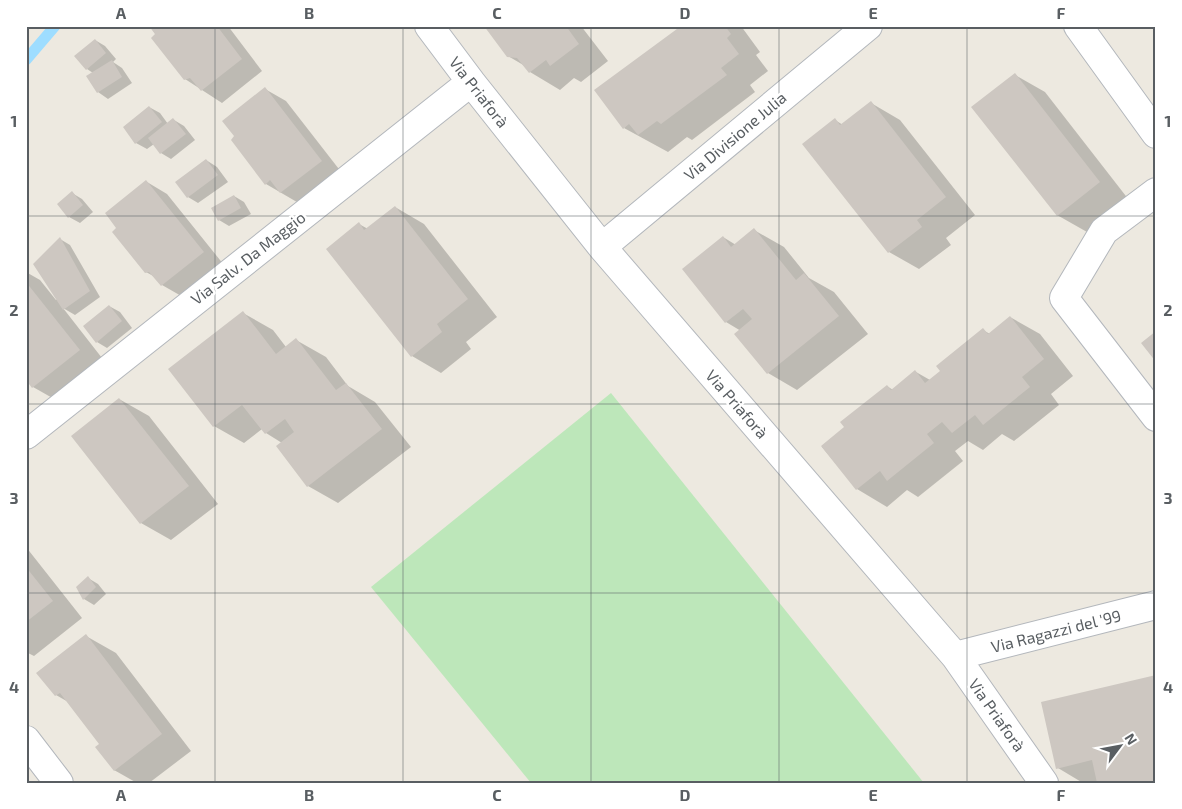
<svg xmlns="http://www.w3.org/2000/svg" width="1182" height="809" viewBox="0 0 1182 809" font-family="'Exo 2',sans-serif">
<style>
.green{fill:#bde7ba}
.shadow{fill:#0003}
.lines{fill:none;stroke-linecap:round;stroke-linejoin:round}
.stream{stroke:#9eddff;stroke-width:11}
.building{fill:#cdc7c1}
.minor-casing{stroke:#b3b7bc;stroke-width:30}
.minor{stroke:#fff;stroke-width:28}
.grid{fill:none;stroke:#595e62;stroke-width:1;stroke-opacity:0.55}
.labels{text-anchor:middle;stroke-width:5;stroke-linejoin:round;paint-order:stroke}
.street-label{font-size:16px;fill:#595e62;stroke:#fff}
.neatline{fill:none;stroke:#595e62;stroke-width:2}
.grid-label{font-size:16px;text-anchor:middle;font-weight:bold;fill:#595e62}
</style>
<rect width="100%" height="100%" fill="#ede9e0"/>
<!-- green -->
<path class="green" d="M611 393 924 783H531L371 587Z"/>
<!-- shadow -->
<path class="shadow" d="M150 26H228L262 71 222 103 185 79Z
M485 26H581L608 61 581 82 574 78 560 90 530 72 525 66 508 56Z
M683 26H741L760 52 756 55 768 71 750 85 755 92 692 140 687 137 668 152 624 128Z
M95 40 105 46 116 59 113 62 122 68 132 83 108 99 98 92 93 73 87 69Z
M1015 75 1045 92 1129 200 1087 232 1057 215Z
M265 89 286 101 342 173 302 205 266 184Z
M871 103 900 120 975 215 946 238 951 245 919 269 889 252 804 144 835 120 843 125Z
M149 107 160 113 168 124 174 120 184 126 195 140 171 159 161 153 154 144 147 149 136 143 124 127Z
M206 160 217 167 228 182 198 203 188 197Z
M147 182 167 194 224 265 183 297 162 285 155 277 146 272Z
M72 193 82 199 93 212 80 223 69 217Z
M234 196 244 202 251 214 229 226 219 220Z
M395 207 424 224 497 317 466 342 471 349 441 373 412 356 359 224 368 229Z
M754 230 784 247 809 278 834 292 868 334 797 390 768 373 741 331 726 322 684 269 723 237 736 245Z
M60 239 70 245 100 297 75 315 63 308 109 367 63 404 33 387 26 378V272L40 280 56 300 58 299Z
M109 306 120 312 132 328 107 348 97 342Z
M243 313 273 330 286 347 296 340 326 357 348 386 375 402 411 447 338 503 308 486 282 443 266 433 262 429 244 443 214 426Z
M1010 317 1040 334 1073 376 1051 394 1059 405 1014 441 1002 434 983 450 968 441 955 451 963 461 918 497 907 490 887 507 857 489 822 447 846 427 887 386 893 390 916 372 930 380 941 371 983 330 990 334Z
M119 399 149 416 218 504 171 540 141 523 73 436Z
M26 547 82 618 34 656 26 652Z
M88 578 98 584 106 594 94 605 84 599 78 587Z
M86 636 116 653 191 751 149 783H137L114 770 101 744 70 703 56 695Z
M1042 702 1156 783H1083L1058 768Z"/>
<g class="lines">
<!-- stream -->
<path class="stream" d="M26 60 55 26"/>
</g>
<!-- building -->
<path class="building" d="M149 26H217L242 59 201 91 190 78 184 80 151 38 155 34Z
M484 26H566L579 44 550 66 546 60 529 73 517 58 507 57Z
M681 26H725L731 34 727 38 739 54 721 68 727 75 661 124 657 121 638 135 629 124 623 129 594 90Z
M95 39 106 53 86 70 74 56Z
M112 60 122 77 97 93 86 76Z
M1015 73 1100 182 1057 216 971 107Z
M265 87 322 161 280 193 270 180 265 185 231 140 234 136 222 121Z
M871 101 946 197 917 220 922 227 888 253 802 144 835 118 840 125Z
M149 106 162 122 135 144 123 127Z
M173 118 186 134 160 154 148 138Z
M206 159 218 175 187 198 175 182Z
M146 180 204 252 161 286 149 272 145 273 112 232 116 228 105 213Z
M72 191 83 205 68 218 57 204Z
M234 195 241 208 218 221 211 208Z
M395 206 468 299 437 324 442 332 411 357 326 249 359 222 364 230Z
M754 228 796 280 804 273 839 316 767 374 734 334 752 319 743 309 725 323 682 269 723 236 731 247Z
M60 237 90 291 63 310 33 264Z
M26 282 80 350 32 388 26 380Z
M109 305 122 321 96 343 83 326Z
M243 311 276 354 296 338 336 390 346 383 382 429 307 487 276 446 294 432 285 419 265 434 242 405 213 427 168 369Z
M1010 316 1044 359 1022 377 1030 387 983 425 975 415 952 433 942 422 927 434 934 443 887 481 880 471 856 490 821 446 844 427 840 422 887 385 891 390 915 370 925 383 940 371 936 366 983 328 988 334Z
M1156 331V362L1141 343Z
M119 398 189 486 140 524 71 436Z
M26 567 53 601 26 622Z
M88 576 96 587 83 600 76 587Z
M86 634 162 734 114 771 95 747 99 744 60 693 55 696 36 673Z
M1156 675V783H1097L1092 760 1056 769 1041 702Z"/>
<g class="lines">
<defs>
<path id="minor" d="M429 26 471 82 602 247 955 656 1044 783
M1078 26 1156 134
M1156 192 1104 231 1064 298 1156 417
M602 247 868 26
M26 435 471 82
M955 656 1156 605
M26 740 59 783"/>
</defs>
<!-- minor casing -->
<use href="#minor" class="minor-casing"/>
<!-- minor -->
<use href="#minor" class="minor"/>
</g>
<!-- grid -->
<path class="grid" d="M215 26V783M403 26V783M591 26V783M779 26V783M967 26V783M26 216H1156M26 404H1156M26 593H1156"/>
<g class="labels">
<!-- street labels -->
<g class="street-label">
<text transform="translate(479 92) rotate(52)" y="6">Via Priaforà</text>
<text transform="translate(735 136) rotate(-40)" y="6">Via Divisione Julia</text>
<text transform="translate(248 258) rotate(-38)" y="6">Via Salv. Da Maggio</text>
<text transform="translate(737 404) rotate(49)" y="6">Via Priaforà</text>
<text transform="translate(1056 631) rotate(-14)" y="6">Via Ragazzi del '99</text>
<text transform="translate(997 715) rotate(55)" y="6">Via Priaforà</text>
</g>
</g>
<!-- border -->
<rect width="1182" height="809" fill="none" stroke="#ffffff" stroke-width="55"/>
<!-- north arrow -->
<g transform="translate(1120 746) rotate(58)" stroke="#ffffff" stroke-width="4" paint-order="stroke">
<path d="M0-4L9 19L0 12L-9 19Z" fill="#595e62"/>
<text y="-8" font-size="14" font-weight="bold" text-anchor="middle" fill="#595e62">N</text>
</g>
<rect x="28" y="28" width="1126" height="754" class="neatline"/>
<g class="grid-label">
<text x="121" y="19">A</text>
<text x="309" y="19">B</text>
<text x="497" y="19">C</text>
<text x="685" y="19">D</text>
<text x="873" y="19">E</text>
<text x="1061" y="19">F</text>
<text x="14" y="127">1</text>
<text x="1168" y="127">1</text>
<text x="14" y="316">2</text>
<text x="1168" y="316">2</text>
<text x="14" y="504">3</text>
<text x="1168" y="504">3</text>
<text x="14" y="693">4</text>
<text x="1168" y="693">4</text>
<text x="121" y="801">A</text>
<text x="309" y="801">B</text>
<text x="497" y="801">C</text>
<text x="685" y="801">D</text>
<text x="873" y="801">E</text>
<text x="1061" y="801">F</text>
</g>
</svg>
